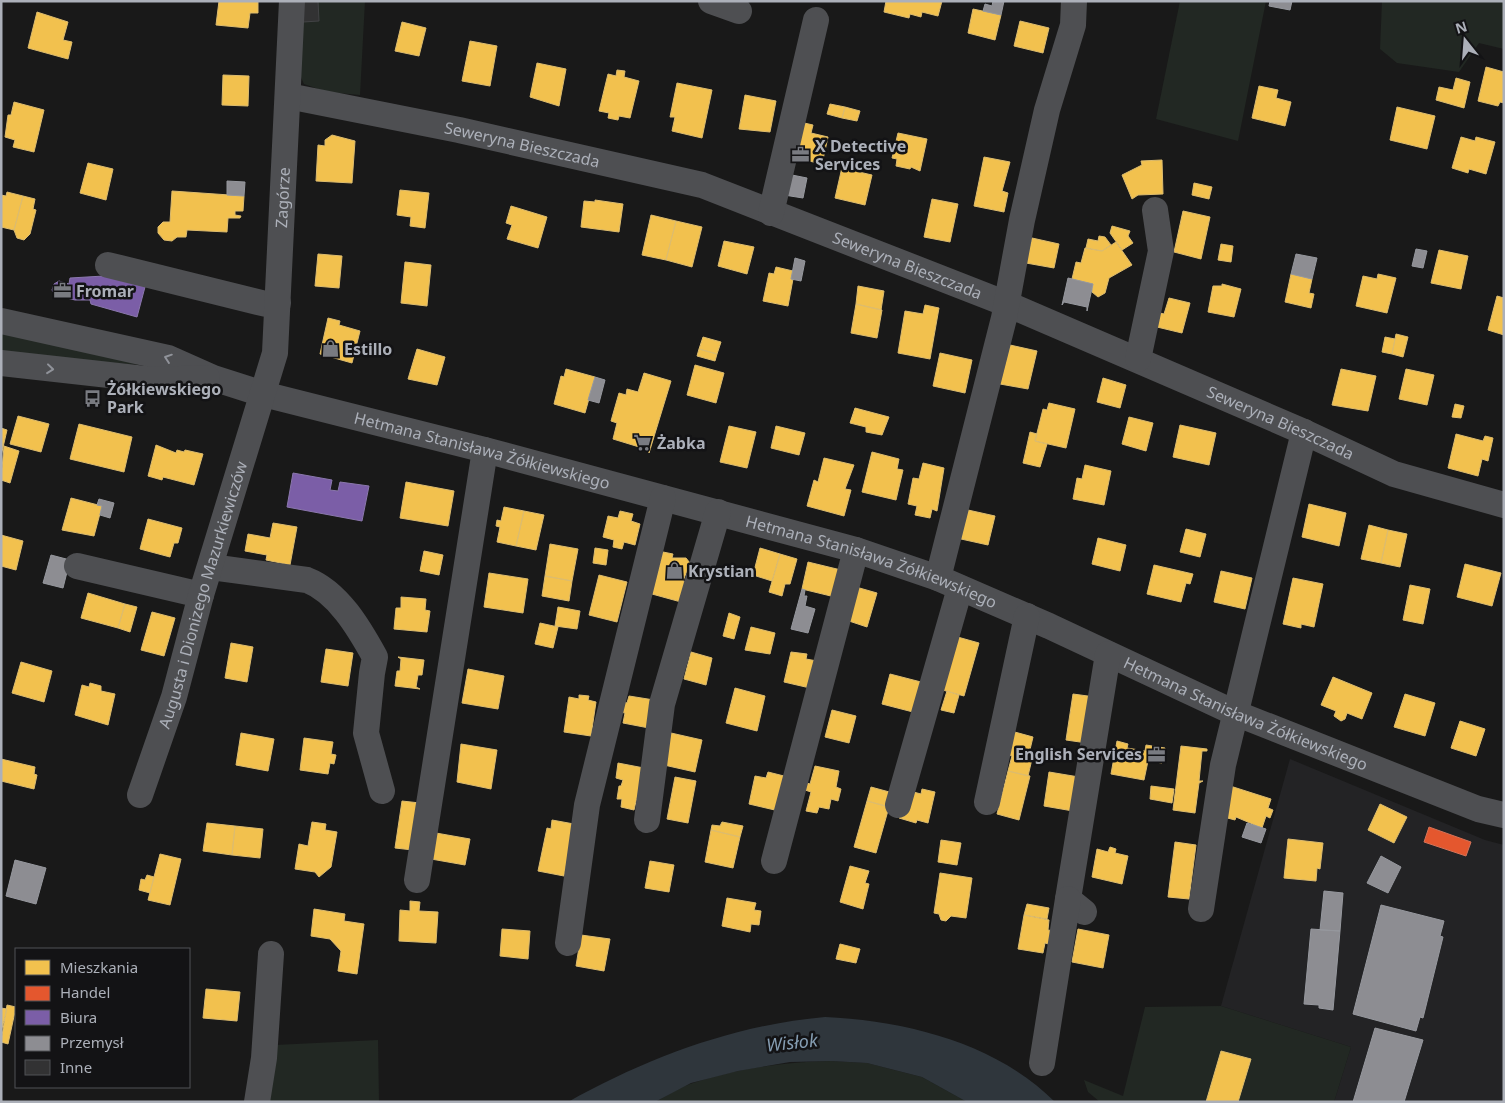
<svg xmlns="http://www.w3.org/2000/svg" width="1505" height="1103" viewBox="0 0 1505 1103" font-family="'Noto Sans',sans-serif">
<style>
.built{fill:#232325}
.green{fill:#222823}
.water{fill:#2f363c}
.homes{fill:#f2c14e;stroke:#ddbc6e}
.shops{fill:#e4572e;stroke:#d37258}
.offices{fill:#7b5ea7;stroke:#8a77ac}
.industry{fill:#8d8d92;stroke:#96989e}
.building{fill:#323233;stroke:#424345}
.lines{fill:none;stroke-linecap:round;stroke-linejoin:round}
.minor{stroke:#4e4f52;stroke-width:26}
.oneway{stroke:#90939a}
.labels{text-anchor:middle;stroke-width:5;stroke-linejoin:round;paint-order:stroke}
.street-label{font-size:16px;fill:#acb0b9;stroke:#131315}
.poi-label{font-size:16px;font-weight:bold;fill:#acb0b9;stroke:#131315;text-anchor:start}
.water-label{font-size:18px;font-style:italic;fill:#859db2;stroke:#131315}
</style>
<rect width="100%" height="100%" fill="#191919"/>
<!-- built -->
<path class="built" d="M1290 759 1485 840 1504 845V1102H1334L1351 1047 1221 1006Z"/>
<!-- green -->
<path class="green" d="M302 1H365L360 95 327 92 304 84 299 73Z
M1180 1H1266L1238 141 1156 119Z
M1382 1H1504V49L1479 43 1459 72 1397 63 1380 49Z
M1 330 167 367 1 354Z
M1221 1006 1351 1047 1334 1102H1100L1088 1092 1084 1080 1123 1096 1145 1007Z
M378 1040 379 1102H266L275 1045Z
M831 1061 867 1063 922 1077 967 1102H655C667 1096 680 1087 693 1083 738 1068 784 1062 831 1061Z"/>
<!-- water -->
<path class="water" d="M825 1017C907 1021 996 1043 1055 1102H967L922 1077 867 1063 831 1061 790 1062 738 1071 691 1083 655 1102H568C647 1058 734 1025 825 1017Z"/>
<!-- homes -->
<path class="homes" d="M219 1H258V13H250L248 28 216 25Z
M886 1H942L938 16 922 12 921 17 910 14 909 18 884 12Z
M973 9 1001 15 995 40 968 33Z
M37 12 68 22 63 40 72 42 68 59 28 48Z
M1020 21 1049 28 1043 53 1014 46Z
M402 22 426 28 419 56 395 51Z
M470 41 497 46 490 86 462 81Z
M537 63 566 69 559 106 530 97Z
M1486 67 1504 72V103L1500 102 1498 106 1478 101Z
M617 70 625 71 624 77 639 81 630 118 619 116 618 120 608 118 609 113 599 111 608 74 616 76Z
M223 75 249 76 248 106 222 105Z
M1456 78 1470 82 1464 108 1436 100 1439 87 1453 90Z
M677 83 712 90 702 138 672 131 675 117H670Z
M1259 86 1278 90 1276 98 1291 102 1285 126 1252 118Z
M745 95 776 101 770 132 739 129Z
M14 102 44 110 34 152 13 147 15 140 5 137 8 115H11Z
M830 104 845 107 842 118 827 114Z
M845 107 860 111 857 121 842 118Z
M1397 107 1435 116 1427 149 1390 140Z
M800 122 813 125 811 133 828 137 822 164 796 158Z
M898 133 927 139 920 171 911 167 910 169 896 166 897 159 892 158Z
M332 135 355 141 352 183 316 181 318 145 325 146V140Z
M1461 137 1475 141 1476 137 1495 142 1486 174 1469 169 1468 173 1452 168Z
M984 157 1010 162 1002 191 1008 193 1004 212 974 206Z
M1162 160 1163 194 1138 195 1132 199 1122 175 1142 165 1141 161Z
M88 163 113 169 106 200 80 193Z
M843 163 859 167V172L872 175 865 205 835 198Z
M1194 183 1212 187 1209 199 1192 195Z
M400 190 429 193 425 228 410 226 411 217 397 215Z
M172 191 244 196 243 211H235V215L241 216 240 218H228L227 232 187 230 186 237H177L172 241 164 240 158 233V227L163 222H170Z
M7 192 23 196 14 230 1 227V195L6 196Z
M23 196 35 199 33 209 36 210 30 234 24 240 17 238 14 230Z
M932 199 958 204 950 242 924 237Z
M595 200 623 204 619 232 581 227 584 201 595 202Z
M511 206 547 217 538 248 507 239 512 225 506 223Z
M1183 211 1210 217 1201 259 1174 252Z
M651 215 676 221 666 260 642 255Z
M676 221 702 227 692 267 666 260Z
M1112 226 1130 231 1128 236 1133 243 1122 250 1110 233Z
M1099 236 1105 237 1111 245 1102 251 1086 248 1088 239 1098 241Z
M1032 238 1059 244 1054 268 1026 263Z
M724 241 754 247 747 274 718 266Z
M1116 242 1132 265 1109 278 1105 293 1098 297 1092 292 1093 284 1072 279 1076 262 1081 263 1085 248 1102 251Z
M1221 244 1233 246 1231 262 1218 260Z
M1439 250 1468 256 1461 289 1431 283Z
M318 254 342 256 339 288 315 286Z
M405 262 431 265 427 306 401 303Z
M776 267 793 271 791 279H793L788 306 763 301 769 273 774 274Z
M1291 274 1312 279 1309 293 1314 294 1311 308 1285 302Z
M1378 274 1396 278 1387 313 1356 306 1363 276 1377 279Z
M1222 284 1241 289 1234 317 1208 312 1213 286H1222Z
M858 286 884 291 881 310 856 304Z
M1497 296 1504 298V335L1488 330Z
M1169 298 1190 303 1182 333 1157 327 1160 313 1164 314Z
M856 304 882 310 877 338 851 333Z
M925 305 939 308 930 359 898 353 905 311 923 314Z
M328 318 340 321 339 325 360 331 352 363 320 354Z
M1396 334 1408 337 1403 357 1392 354Z
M703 337 721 342 717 354 699 349Z
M1385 337 1395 339 1392 354 1382 352Z
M1010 345 1037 351 1028 389 1000 384Z
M417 349 445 357 437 385 408 379Z
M699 349 717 354 715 361 697 356Z
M940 353 972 360 965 393 933 386Z
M695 365 724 373 716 403 687 395Z
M566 369 595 377 585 413 554 404 561 376 564 377Z
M1341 369 1376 376 1368 411 1332 405Z
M1406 369 1434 375 1427 405 1399 399Z
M644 373 671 381 649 453V450L613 439 617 423 611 421 619 393 626 395 627 389 638 392Z
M1103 378 1126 385 1120 408 1097 402Z
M1049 403 1075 409 1066 448 1035 441 1043 409 1047 410Z
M1455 404 1464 406 1461 418 1452 417Z
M855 408 889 417 882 435 866 432V427L850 423Z
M18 416 49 424 41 452 10 444Z
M1129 417 1153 423 1146 451 1122 444Z
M79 424 132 437 124 472 70 459Z
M1180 425 1216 433 1209 465 1173 457Z
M729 426 756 432 747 468 720 462Z
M776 426 805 433 799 455 771 448Z
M1 428 7 430 1 456Z
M1030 432 1037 434 1035 441 1047 444 1040 467 1023 463Z
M1456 434 1483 441 1485 436 1493 438 1488 461 1482 459 1478 476 1448 468Z
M156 445 176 453 177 450 184 452 185 450 203 454 194 485 163 477 162 480 148 476Z
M4 446 19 451 10 483 1 480Z
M872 452 899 459 897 469 903 470 896 500 862 492Z
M824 458 854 465 845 489 851 490 844 516 807 506 814 480 818 482Z
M923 463 944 468 937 511 932 509 930 518 915 515 917 506 908 504 913 478 919 479Z
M1085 465 1111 471 1104 505 1073 499 1077 478 1082 479Z
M406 482 454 491 448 526 400 518Z
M71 498 102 506 94 536 62 530Z
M1309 504 1346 513 1339 546 1302 537Z
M504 507 524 511 516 546 497 542 500 527 496 526 497 520 501 521Z
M968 510 995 516 988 545 961 539Z
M524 511 544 515 536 550 516 546Z
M620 511 633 514 631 521 640 524 635 545 624 542 622 549 613 547 614 540 603 537 608 516 618 518Z
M148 519 182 528 178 543H174L170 557 140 549Z
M273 523 297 527 290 565 266 560 267 555 245 551 248 534 270 538Z
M1369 525 1388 530 1381 563 1361 559Z
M1186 529 1206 534 1200 557 1180 552Z
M1388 530 1407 534 1400 567 1381 563Z
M1 535 23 541 16 570 1 566Z
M1098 538 1126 545 1120 571 1092 564Z
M550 544 578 549 572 581 545 576Z
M595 548 608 550 606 565 593 563Z
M760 548 780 554 772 581 753 575Z
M424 551 443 555 439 575 420 571Z
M663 552 673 554 672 558H686L690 563 683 581 686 582 681 602 652 594Z
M780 554 797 559 790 584H785L782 596 769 592Z
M808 562 841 570 835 597 802 589Z
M1465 564 1501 573 1492 606 1457 597Z
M1154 565 1193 574 1190 584 1186 583 1181 602 1147 594Z
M1221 571 1252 578 1245 609 1214 602Z
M489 573 528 579 523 613 484 607Z
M599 575 627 582 617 622 589 615Z
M545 576 572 581 569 601 542 596Z
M1293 578 1323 584 1314 627 1301 624V628L1283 624Z
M1410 585 1430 589 1423 624 1403 620Z
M856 587 877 593 867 627 846 620Z
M88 593 125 604 118 628 81 618Z
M401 597 426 599 425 610 430 611 427 632 394 629 396 608H401Z
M125 604 137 607 130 632 118 628Z
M558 607 580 611 577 629 555 626Z
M152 612 175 618 164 656 141 650Z
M729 613 740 617 734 639 723 636Z
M540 623 558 627 553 648 535 644Z
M751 627 775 633 770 654 745 650Z
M954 636 979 643 964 696 939 689Z
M231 643 253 647 247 682 225 678Z
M326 649 353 653 348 686 321 682Z
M691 652 712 658 706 685 684 679Z
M791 652 807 654 806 659 817 661 810 688 784 682Z
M398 657 424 660 422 675H418L416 687 420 689 395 686 397 671H400L401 659Z
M21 662 52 671 44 702 12 693Z
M468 669 504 676 498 709 462 703Z
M890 674 921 682 913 712 882 704Z
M1333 677 1372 693 1362 719 1347 713 1345 719 1341 721 1334 716 1336 711 1321 705Z
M90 683 101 686V691L115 694 108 725 75 715 82 685 89 687Z
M735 688 765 696 757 731 726 723Z
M947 691 959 695 954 713 941 710Z
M1073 694 1095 697 1087 743 1066 740Z
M1405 694 1435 703 1425 736 1394 727Z
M579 695 589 696 588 700 596 702 591 736 564 732 569 697 579 699Z
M629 696 654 700 649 728 623 723 625 713 620 712 622 701 627 703Z
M832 710 856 716 849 743 825 737Z
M1460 721 1485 729 1476 756 1451 748Z
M1011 731 1033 737 1028 758 1032 759 1028 776 1008 771 1012 756 1005 754Z
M241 733 274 739 268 771 236 765Z
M671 733 702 740 695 772 664 765Z
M304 738 333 742 331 754 336 755 334 764 330 763 328 774 300 770Z
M1117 741 1128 744 1127 748 1145 751 1146 745 1165 748 1162 763 1148 761 1144 780 1111 774Z
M461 744 497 750 491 789 457 782Z
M1181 746 1207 749V751H1202L1199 781H1203L1199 783 1195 813 1173 810Z
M1 759 35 767 34 774 37 775 34 789 1 781Z
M618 763 644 768 634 810 621 807 622 799H617L619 786H621L623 780 616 778Z
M815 766 839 771 836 787 841 789 838 801 831 799 829 809 819 807 817 813 806 811 811 792 805 790 807 783 810 784Z
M1008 771 1030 776 1019 820 997 814Z
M768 772 784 776 779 811 749 804 755 776 766 778Z
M1049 772 1079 777 1073 811 1044 806Z
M675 777 696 781 688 823 667 819Z
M1227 785 1271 799 1268 808 1273 810 1270 818 1266 816 1262 828 1236 817 1235 820 1220 816Z
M1151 786 1174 789 1172 803 1150 799Z
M871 787 893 793 889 807 867 801Z
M922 789 935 792 928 823 917 820 916 823 899 818 906 790 921 794Z
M402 801 420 803 413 850 395 848Z
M867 801 889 807 876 853 854 847Z
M1380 804 1407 817 1394 843 1368 830Z
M552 820 574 824 564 876 538 871 547 828 551 829Z
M312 822 326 824 325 830 337 832 331 867 319 877 315 872 295 869 299 844 308 846Z
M722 822 743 826 740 837 711 830 712 825 720 826Z
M207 823 235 826 232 855 203 851Z
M235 826 263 829 260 858 232 855Z
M711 830 740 837 733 868 705 862Z
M436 833 470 839 465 865 431 859Z
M1288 839 1323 843 1320 869 1317 868 1316 881 1284 878Z
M941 840 961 843 957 865 938 862Z
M1175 842 1196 845 1189 899 1168 897Z
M1110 847 1116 849 1115 853 1128 856 1122 884 1092 877 1097 849 1108 852Z
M160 854 181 859 170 905 148 900Z
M650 861 674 865 669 892 645 888Z
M850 866 869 871 865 883 869 884 863 909 840 902Z
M940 873 972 878 966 918 951 916 946 921 941 920 939 914 934 913Z
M147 875 154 877 150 893 139 890 141 879 145 880Z
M727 898 756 903 754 910 761 911 759 925 751 924 750 932 722 926Z
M410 901 420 902 419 911 438 912 436 943 399 941 400 910 410 911Z
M1027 904 1049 908 1047 919 1024 915Z
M314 909 345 914 344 921 364 924 357 974 338 971 341 951 330 939 311 936Z
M1024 915 1049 920 1048 930 1054 931 1052 945 1045 943 1043 953 1018 949Z
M502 929 530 931 528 959 500 956Z
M1078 929 1109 935 1103 968 1072 962Z
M581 935 610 939 604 971 576 966Z
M840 944 860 949 856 963 836 959Z
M206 989 240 992 237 1021 203 1018Z
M7 1005 16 1007 8 1044 1 1042Z
M1 1008 7 1009 1 1032Z
M1221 1051 1251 1059 1238 1102H1206Z"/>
<!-- shops -->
<path class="shops" d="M1429 827 1471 842 1466 856 1424 842Z"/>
<!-- offices -->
<path class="offices" d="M104 276 145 287 137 317 91 304 90 300H75L55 295 52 290 54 284 59 281 69 284 70 278Z
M293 473 332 480 330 490 338 491 340 482 369 486 362 521 287 507Z"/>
<!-- industry -->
<path class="industry" d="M993 1H1004L1001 15 983 11 985 4 992 6Z
M1270 1H1292L1290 10 1269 6Z
M787 174 807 178 803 198 784 195Z
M227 181 245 182 244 196 227 195Z
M1416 249 1427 251 1423 268 1412 266Z
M1296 254 1317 258 1312 279 1291 274Z
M795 258 805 261 801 281 791 279Z
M1068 278 1093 284 1087 311V307L1064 302 1062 305Z
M595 377 605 380 599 403 588 400Z
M99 499 114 503 110 518 100 515 102 506 97 505Z
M51 555 70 560 63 588 43 583Z
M802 589 805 590 804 596H807L805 606 815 609 808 633 791 629Z
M1247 823 1266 829 1261 843 1242 837Z
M1381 856 1401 867 1388 893 1367 883Z
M15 860 46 868 36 904 6 896Z
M1324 891 1343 893 1340 931 1320 930Z
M1381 905 1444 921 1440 936 1443 937 1423 1018 1420 1017 1416 1031 1353 1014Z
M1311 929 1340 931 1333 1010 1319 1008V1005L1304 1004Z
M1375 1028 1423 1040 1404 1102H1353Z"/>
<!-- building -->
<path class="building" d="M302 1H318L319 21 303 22Z"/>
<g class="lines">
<!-- minor -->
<g class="minor">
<path d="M711 1 739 11"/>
<path id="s1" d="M288 96 459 130 702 185 1007 304 1304 432 1394 474 1504 505"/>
<path d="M771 213 816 20"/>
<path d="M108 265 266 304 278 303"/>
<path id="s2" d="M1 321 168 358 213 378 263 394 485 450 856 550 938 578 1049 626 1235 713 1478 809 1504 815"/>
<path d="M1138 359 1161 251 1155 210"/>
<path d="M1 363 154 380 207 378"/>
<path d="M77 566 201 595"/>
<path d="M211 567 307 580C338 592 359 628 375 657L372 673 366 733 382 791"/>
<path d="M938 578 1004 318 1022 220 1047 110 1073 25 1074 1"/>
<path id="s3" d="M140 795 174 697 201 595 275 353 292 1"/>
<path d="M987 802 1027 616"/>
<path d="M898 805 960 588"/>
<path d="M647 820 662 704 718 512"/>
<path d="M774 861 856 550"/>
<path d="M417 880 485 450"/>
<path d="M1201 909 1223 765 1304 432"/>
<path d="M1084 912 1068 899 1108 654"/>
<path d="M568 943 587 805 663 498"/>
<path d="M1042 1063 1068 899"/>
<path d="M257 1102 264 1058 271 954"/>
</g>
</g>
<!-- one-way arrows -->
<defs><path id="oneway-chevron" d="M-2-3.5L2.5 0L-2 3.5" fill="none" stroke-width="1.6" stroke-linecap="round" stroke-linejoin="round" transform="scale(1.25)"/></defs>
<g class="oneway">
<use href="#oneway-chevron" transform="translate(168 358) rotate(-161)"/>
<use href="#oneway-chevron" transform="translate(50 369) rotate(6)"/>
</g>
<!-- icons -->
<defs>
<symbol id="office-bare" viewBox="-9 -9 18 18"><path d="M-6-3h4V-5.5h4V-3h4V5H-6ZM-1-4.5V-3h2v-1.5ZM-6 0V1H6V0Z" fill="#797b81" stroke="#131315" stroke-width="2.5" paint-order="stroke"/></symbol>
<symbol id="shop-bare" viewBox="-9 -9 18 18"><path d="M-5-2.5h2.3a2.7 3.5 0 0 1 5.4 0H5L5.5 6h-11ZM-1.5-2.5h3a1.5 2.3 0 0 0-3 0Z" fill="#797b81" stroke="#131315" stroke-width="2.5" paint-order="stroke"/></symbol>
<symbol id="bus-bare" viewBox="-9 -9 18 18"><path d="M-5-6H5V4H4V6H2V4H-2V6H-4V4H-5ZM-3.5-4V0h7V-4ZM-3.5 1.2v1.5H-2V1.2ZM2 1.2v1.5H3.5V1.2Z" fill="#797b81" stroke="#131315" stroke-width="2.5" paint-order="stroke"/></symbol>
<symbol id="supermarket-bare" viewBox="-9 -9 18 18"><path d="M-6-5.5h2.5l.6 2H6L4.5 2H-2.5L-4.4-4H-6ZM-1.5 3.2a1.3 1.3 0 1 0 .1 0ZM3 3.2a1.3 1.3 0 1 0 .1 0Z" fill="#797b81" stroke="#131315" stroke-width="2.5" paint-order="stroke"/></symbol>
</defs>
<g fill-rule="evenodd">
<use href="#office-bare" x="788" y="142" width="25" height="25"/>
<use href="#office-bare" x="50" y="278" width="25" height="25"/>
<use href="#shop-bare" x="318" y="336" width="25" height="25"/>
<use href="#bus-bare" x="80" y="386" width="25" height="25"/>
<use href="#supermarket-bare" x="630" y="430" width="25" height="25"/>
<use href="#shop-bare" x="662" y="558" width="25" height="25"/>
<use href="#office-bare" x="1144" y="742" width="25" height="25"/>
</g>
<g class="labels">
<!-- street labels -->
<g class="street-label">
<text dy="6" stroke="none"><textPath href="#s1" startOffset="239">Seweryna Bieszczada</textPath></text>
<text dy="6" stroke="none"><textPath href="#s3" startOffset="618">Zagórze</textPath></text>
<text dy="6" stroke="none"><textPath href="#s1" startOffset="644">Seweryna Bieszczada</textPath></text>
<text dy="6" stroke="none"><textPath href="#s1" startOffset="1049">Seweryna Bieszczada</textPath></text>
<text dy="6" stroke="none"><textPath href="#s2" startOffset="499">Hetmana Stanisława Żółkiewskiego</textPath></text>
<text dy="6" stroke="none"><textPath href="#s2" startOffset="904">Hetmana Stanisława Żółkiewskiego</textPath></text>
<text dy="6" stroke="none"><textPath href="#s3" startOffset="210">Augusta i Dionizego Mazurkiewiczów</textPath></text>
<text dy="6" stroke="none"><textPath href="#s2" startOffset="1309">Hetmana Stanisława Żółkiewskiego</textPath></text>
</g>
<!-- poi labels -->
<g class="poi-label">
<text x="815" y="152">X Detective<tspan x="815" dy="18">Services</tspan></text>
<text x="76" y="297">Fromar</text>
<text x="344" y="355">Estillo</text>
<text x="107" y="395">Żółkiewskiego<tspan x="107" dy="18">Park</tspan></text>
<text x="657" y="449">Żabka</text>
<text x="688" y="577">Krystian</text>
<text x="1142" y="760" text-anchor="end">English Services</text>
</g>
<!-- water labels -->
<g class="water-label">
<text transform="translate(792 1043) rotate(-6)" y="6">Wisłok</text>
</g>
</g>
<!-- border -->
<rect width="1505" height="1103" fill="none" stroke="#acb0b9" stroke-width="5"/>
<!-- legend -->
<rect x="15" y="948" width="175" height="140" fill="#131315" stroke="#505257"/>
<rect x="25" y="960" width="25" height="15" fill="#f2c14e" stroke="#505257"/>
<text x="60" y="973" font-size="15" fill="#acb0b9">Mieszkania</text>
<rect x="25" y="986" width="25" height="15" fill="#e4572e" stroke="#505257"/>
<text x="60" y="998" font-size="15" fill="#acb0b9">Handel</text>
<rect x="25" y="1010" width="25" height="15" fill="#7b5ea7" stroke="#505257"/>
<text x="60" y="1023" font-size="15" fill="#acb0b9">Biura</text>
<rect x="25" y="1036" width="25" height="15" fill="#8d8d92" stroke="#505257"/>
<text x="60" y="1048" font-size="15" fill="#acb0b9">Przemysł</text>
<rect x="25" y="1060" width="25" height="15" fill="#323233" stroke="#505257"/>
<text x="60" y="1073" font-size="15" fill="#acb0b9">Inne</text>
<!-- north arrow -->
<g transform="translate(1465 40) rotate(343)" stroke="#131315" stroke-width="4" paint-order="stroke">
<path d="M0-4L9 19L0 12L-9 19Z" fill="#acb0b9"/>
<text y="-8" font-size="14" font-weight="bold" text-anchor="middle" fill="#acb0b9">N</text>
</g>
</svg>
